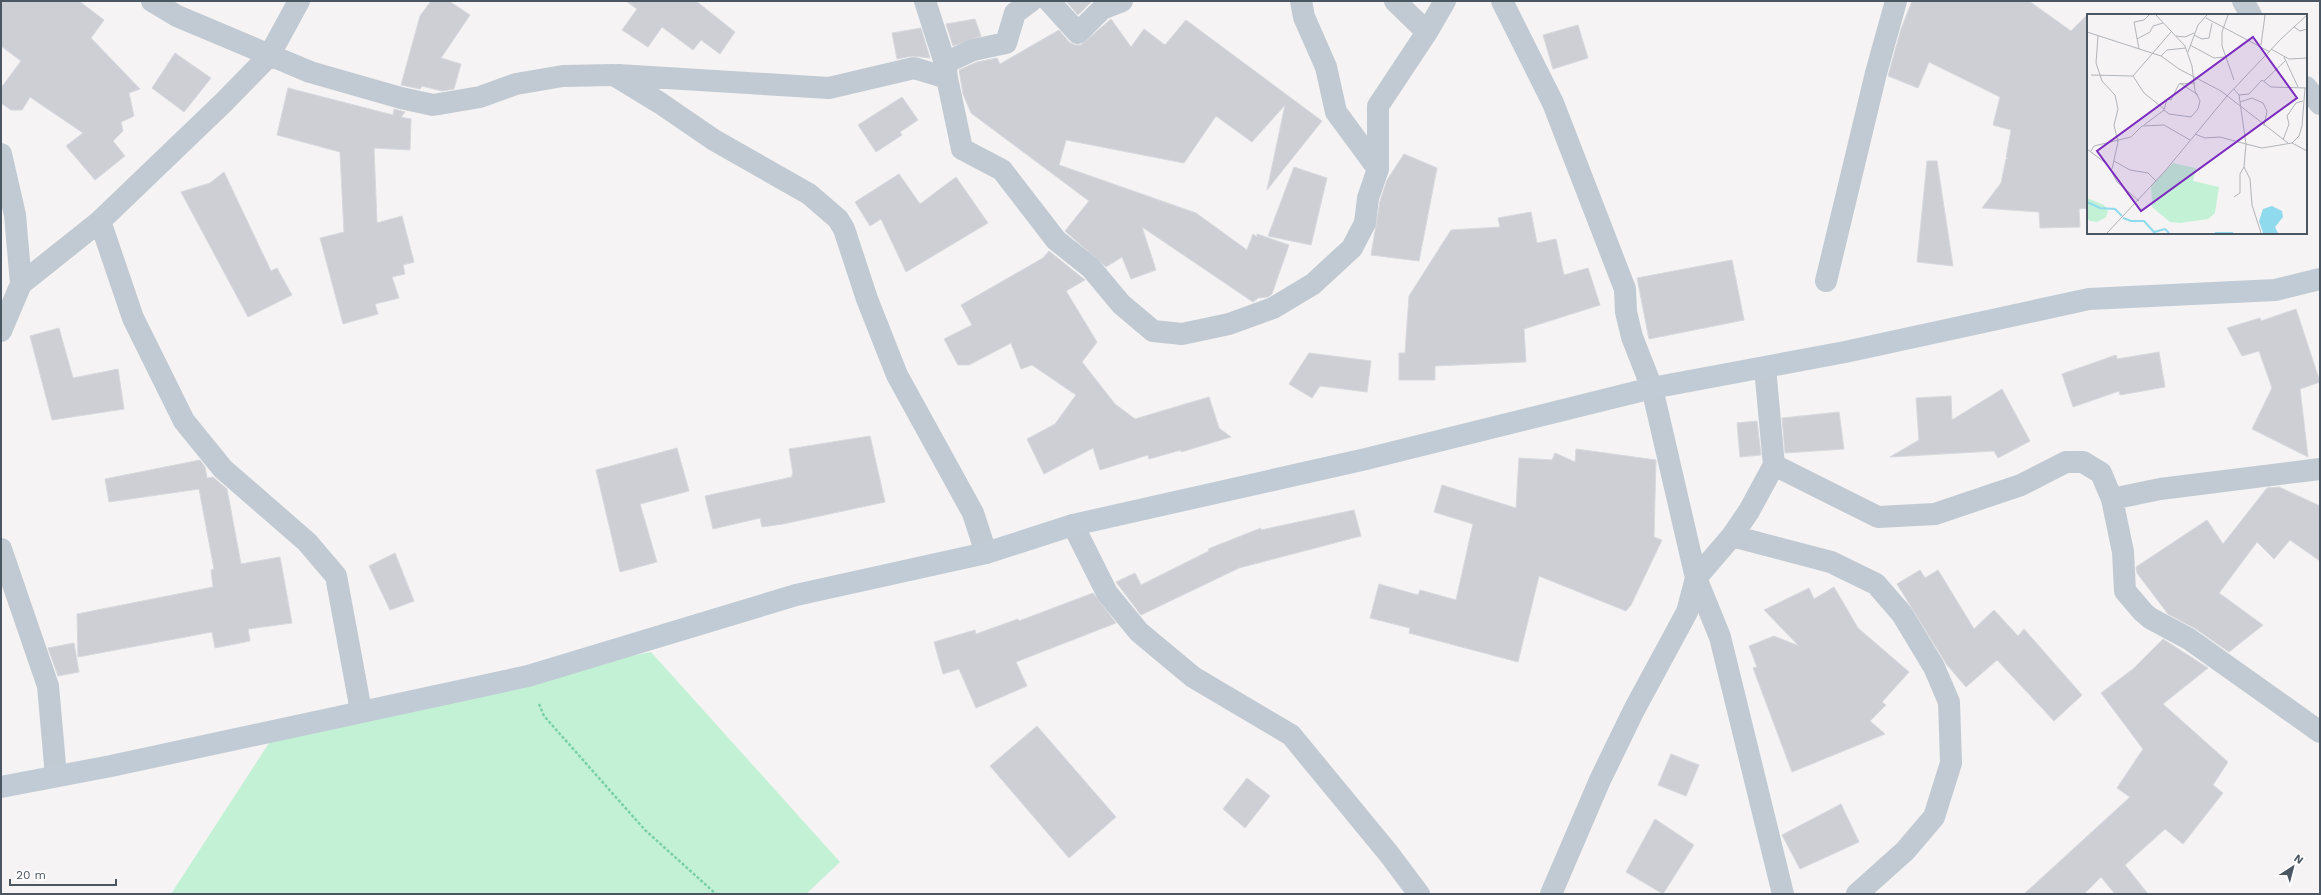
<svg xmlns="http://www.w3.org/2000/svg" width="2321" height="895" viewBox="0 0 2321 895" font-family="'Work Sans',sans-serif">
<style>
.green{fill:#c3f1d5}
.building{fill:#cdcfd5;stroke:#d7d9de}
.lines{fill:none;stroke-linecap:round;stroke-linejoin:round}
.path{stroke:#7ad0a6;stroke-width:2.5;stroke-dasharray:3 2;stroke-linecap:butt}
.street{stroke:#c1cad2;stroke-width:22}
.secondary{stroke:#c1cbd6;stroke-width:22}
.inset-river{fill:none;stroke:#90daee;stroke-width:2}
.inset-road{fill:none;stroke:#b1b4b9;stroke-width:1}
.view{fill:#7b2cbf;fill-opacity:0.15;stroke:#7b2cbf;stroke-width:2}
.inset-edge{fill:none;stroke:#4a5661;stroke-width:2}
</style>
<rect width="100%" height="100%" fill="#f5f3f3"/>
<!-- green -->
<path class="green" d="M651 652 840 862 806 894H171L282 723Z"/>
<!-- building -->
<path class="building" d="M1 1H79L104 20 91 38 140 89 129 93 134 116 121 122 123 131 113 141 125 156 95 180 66 146 83 133 30 97 22 110H11L1 103V88L21 61 1 46Z
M431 1H449L470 15 441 58 461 64 454 89 442 91 422 86 420 89 401 85 420 16Z
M626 1H696L735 32 720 54 701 40 693 50 662 27 648 47 622 30 637 9Z
M1066 1H1092L1078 15Z
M1912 1H2029L2071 31 2088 14V208L2079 209 2080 227 2040 228 2039 212 1982 208 2001 183 2006 159 2008 158H2006L2011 130 1993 125 2000 97 1929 62 1918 88 1888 76 1901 29Z
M975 19 981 36 953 46 946 24Z
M1111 19 1131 47 1144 29 1165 45 1186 20 1322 121 1267 190 1285 105 1252 142 1216 116 1184 163 1066 140 1059 165 1196 213 1247 250 1253 234 1257 237V234L1289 245 1272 294 1268 297 1258 298 1253 302 1142 227 1156 270 1131 279 1122 257 1106 267 1065 231 1089 201 971 113 963 94 959 70 977 62 997 58 1000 64 1059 30 1069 42 1075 45H1081Z
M1578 25 1588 58 1553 69 1543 35Z
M921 28 930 58 912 56 897 59 892 33Z
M175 53 211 78 184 112 152 88Z
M288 88 393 115 394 109 405 112 401 117 411 119 410 150 374 148 377 223 402 216 414 262 403 265 405 274 392 277 399 298 375 304 378 314 343 324 320 238 344 232 340 152 277 135Z
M902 97 918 120 900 132 902 135 876 152 858 125Z
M1404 154 1437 168 1419 261 1371 255 1380 201 1387 180Z
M1927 161H1937L1953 266 1917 262Z
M1294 167 1327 178 1311 245 1268 236Z
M224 172 271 271 277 268 292 295 248 317 181 192 210 183Z
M899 174 920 204 956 177 988 223 906 272 881 219 870 226 855 202Z
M1531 212 1537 243 1556 239 1564 275 1588 268 1600 305 1524 329 1526 362 1435 366V380H1399V353H1405L1409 296 1451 230 1500 227 1498 218Z
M1049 251 1085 280 1066 291 1097 342 1082 362 1115 404 1135 419 1209 397 1219 428 1231 437 1181 452V450L1149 459 1148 455 1100 470 1093 448 1044 474 1027 439 1055 424 1076 395 1032 365 1021 369 1011 343 969 365H958L944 339 972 325 961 305 1043 258Z
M1732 260 1744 320 1649 339 1637 278Z
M2296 309 2320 382 2300 389 2308 457 2252 429 2272 388 2259 351 2242 356 2227 328 2260 318 2261 321Z
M59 328 73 378 118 369 124 409 52 420 30 336Z
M2159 352 2165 387 2120 395 2119 391 2073 407 2062 374 2116 355 2117 359Z
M1309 353 1371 361 1367 392 1320 386 1312 398 1289 384Z
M2002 389 2030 441 1998 458 1994 451 1890 457 1919 440 1916 398 1951 396 1952 420Z
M1839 412 1844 449 1785 453 1782 418Z
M1757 421 1761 455 1740 457 1737 423Z
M870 436 885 502 783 524 762 527 760 518 713 529 705 496 792 477V474H793L789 449Z
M677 448 689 491 640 504 657 562 620 572 596 470Z
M1576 449 1656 460 1654 537 1662 540 1631 605 1626 611 1539 576 1518 662 1409 633 1410 628 1370 618 1379 584 1418 595 1420 590 1456 600 1473 524 1434 512 1442 485 1516 508 1519 458 1552 460 1555 453 1575 462Z
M200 460 205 467 207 478 213 477 227 489 241 564 280 557 292 623 248 629 250 641 215 648 212 632 78 657 77 614 213 587 211 570 214 569 199 489 109 502 105 479Z
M2279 487 2320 506V561L2290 540 2274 559 2257 542 2219 593 2263 625 2229 652 2196 629 2168 614 2137 573 2136 567 2207 520 2223 544 2267 488Z
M1354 510 1361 536 1239 568 1141 615 1116 582 1135 573 1141 585 1209 551 1208 549 1261 528V530Z
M395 553 414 601 390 610 369 566Z
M1920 570 1925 578 1938 570 1974 629 1994 610 2018 636 2024 629 2082 695 2054 721 1997 660 1966 687 1947 665 1897 584Z
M1834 587 1858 628 1909 672 1882 702 1886 705 1870 721 1885 734 1792 772 1753 668 1757 667 1749 646 1774 636 1799 646 1764 610 1809 588 1814 599Z
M1093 593 1116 623 1016 662 1027 686 976 708 959 669 943 674 934 642 975 630 976 634 1018 619 1019 621Z
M2163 639 2208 668 2163 704 2228 762 2213 785 2223 793 2183 844 2165 829 2125 865 2148 894H2115L2101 877 2084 894H2024L2130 797 2117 788 2143 749 2101 693 2133 669Z
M74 643 79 672 58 676 48 648Z
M1037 726 1116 817 1069 858 990 766Z
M1671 754 1699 765 1686 796 1658 785Z
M1247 778 1270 796 1245 828 1223 809Z
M1841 804 1859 842 1800 869 1782 835Z
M1655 819 1694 845 1663 894 1626 872Z"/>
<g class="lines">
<!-- path -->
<path class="path" d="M539 704 544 716 645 830 716 894"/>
<!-- street -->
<path class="street" d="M152 1 177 16 310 72 401 98 433 105 480 97 516 84 563 76 614 75 660 103 714 140 809 194 838 219 844 229 867 299 897 375 973 513 986 553
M925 1 945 63
M1049 1 1078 33 1102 9 1122 1
M1301 1 1304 17 1326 67 1336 112 1378 169
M1395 1 1427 32
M1502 1 1553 103 1625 289 1626 312 1632 337 1652 388 1696 578 1720 637 1783 894
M2243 1 2251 15
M618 75 829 88 914 68 947 78 945 63 973 50 1006 43 1015 13 1031 1
M947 78 962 149 1002 170 1056 240 1091 268 1121 304 1153 331 1182 334 1229 324 1273 308 1313 284 1352 248 1365 223 1368 198 1378 169V106L1427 32 1445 1
M2306 87 2320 104
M1 154 15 215 21 284 1 331
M100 221 133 318 184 421 223 469 307 542 336 576 361 711
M1826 281 1876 73 1896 1
M21 284 100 221 223 103 269 56 299 1
M1774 465 1878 517 1935 514 2021 485 2066 462H2083L2101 473 2112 499 2123 552 2125 591 2143 612 2150 618 2189 639 2320 732
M2112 499 2160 489 2320 469
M1073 525 1107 593 1139 632 1193 677 1291 735 1389 854 1419 894
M1732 536 1831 562 1876 584 1902 614 1934 667 1949 702 1951 763 1934 817 1905 851 1857 894
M1 549 48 686 56 776
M1551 894 1600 780 1634 710 1687 612 1696 578 1732 536 1749 511 1774 465 1765 368"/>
<!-- secondary -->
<path class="secondary" d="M1 787 111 766 528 676 796 595 986 553 1073 525 1366 459 1652 388 1845 352 2089 299 2275 290 2320 279"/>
</g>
<!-- overview -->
<g transform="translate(2087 14)">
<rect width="220" height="220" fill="#f5f3f3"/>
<path d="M86 149 109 154 106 167 132 173 128 199 121 205 93 209 83 208 65 193 64 172ZM0 184 17 191 21 197 19 203 10 208 3 207 0 204Z" fill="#c3f1d5"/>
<path d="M185 192 195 197 196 203 188 213 191 219H176L172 207 176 195Z" fill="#90daee"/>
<path class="inset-river" d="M0 188 13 194 28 195 35 202M36 204 44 207H57L67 218 78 215 82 219M128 219H146"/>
<path class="inset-road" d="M69 1 98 32 105 52 108 77 113 87 111 95 104 103 82 100 77 96M141 1 135 18V32L147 66M119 4 183 38M207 13 213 17 220 15M0 18 74 42 92 55 134 77 201 129M107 21 115 25 122 24 125 9M11 22 9 49 15 67 28 81 31 95 27 111 31 128 25 155M89 22 98 23 107 19M50 25 63 18 66 12 76 9M103 31 127 44 137 43M174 31 178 1M52 35 47 8 57 6 62 1M184 35 202 45 220 44M101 38 111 11 120 1M74 42 80 36 99 34M197 43 211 73M4 61 46 62 84 18M46 62 57 79 77 95M177 67 198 47M93 69 111 81M147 75 152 81 159 130 175 134 205 129 220 137M152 81 162 80 175 66 184 73 220 74M153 88 165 84 176 89 180 97 177 112M57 111 77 96 80 85 84 86 92 70 108 69M108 120 118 124 133 123 159 130 157 153 163 165 165 191 174 219M196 126 202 110 200 102 209 89 216 87M205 129 212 122 215 112 218 74M0 135 21 151 30 168 52 187M4 137 7 132 44 123 55 112 77 111 103 126M27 147 43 156 61 159 69 167M147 183 153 179V160L157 153M20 219 78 157 140 82 194 25 220 1"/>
<path class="view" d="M166 23 210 84 54 197 10 137Z"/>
<rect width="220" height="220" class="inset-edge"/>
</g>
<!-- border -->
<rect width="2321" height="895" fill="none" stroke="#4a5661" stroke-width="4"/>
<!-- north arrow -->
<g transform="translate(2293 867) rotate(36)" stroke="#ffffff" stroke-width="3" paint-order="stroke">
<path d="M0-3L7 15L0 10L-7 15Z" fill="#4a5661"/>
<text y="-6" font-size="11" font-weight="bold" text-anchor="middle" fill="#4a5661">N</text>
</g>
<!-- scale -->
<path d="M10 879v6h106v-6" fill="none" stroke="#4a5661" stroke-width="2"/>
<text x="16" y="879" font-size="12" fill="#4a5661" stroke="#ffffff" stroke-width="3" paint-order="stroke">20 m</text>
</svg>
